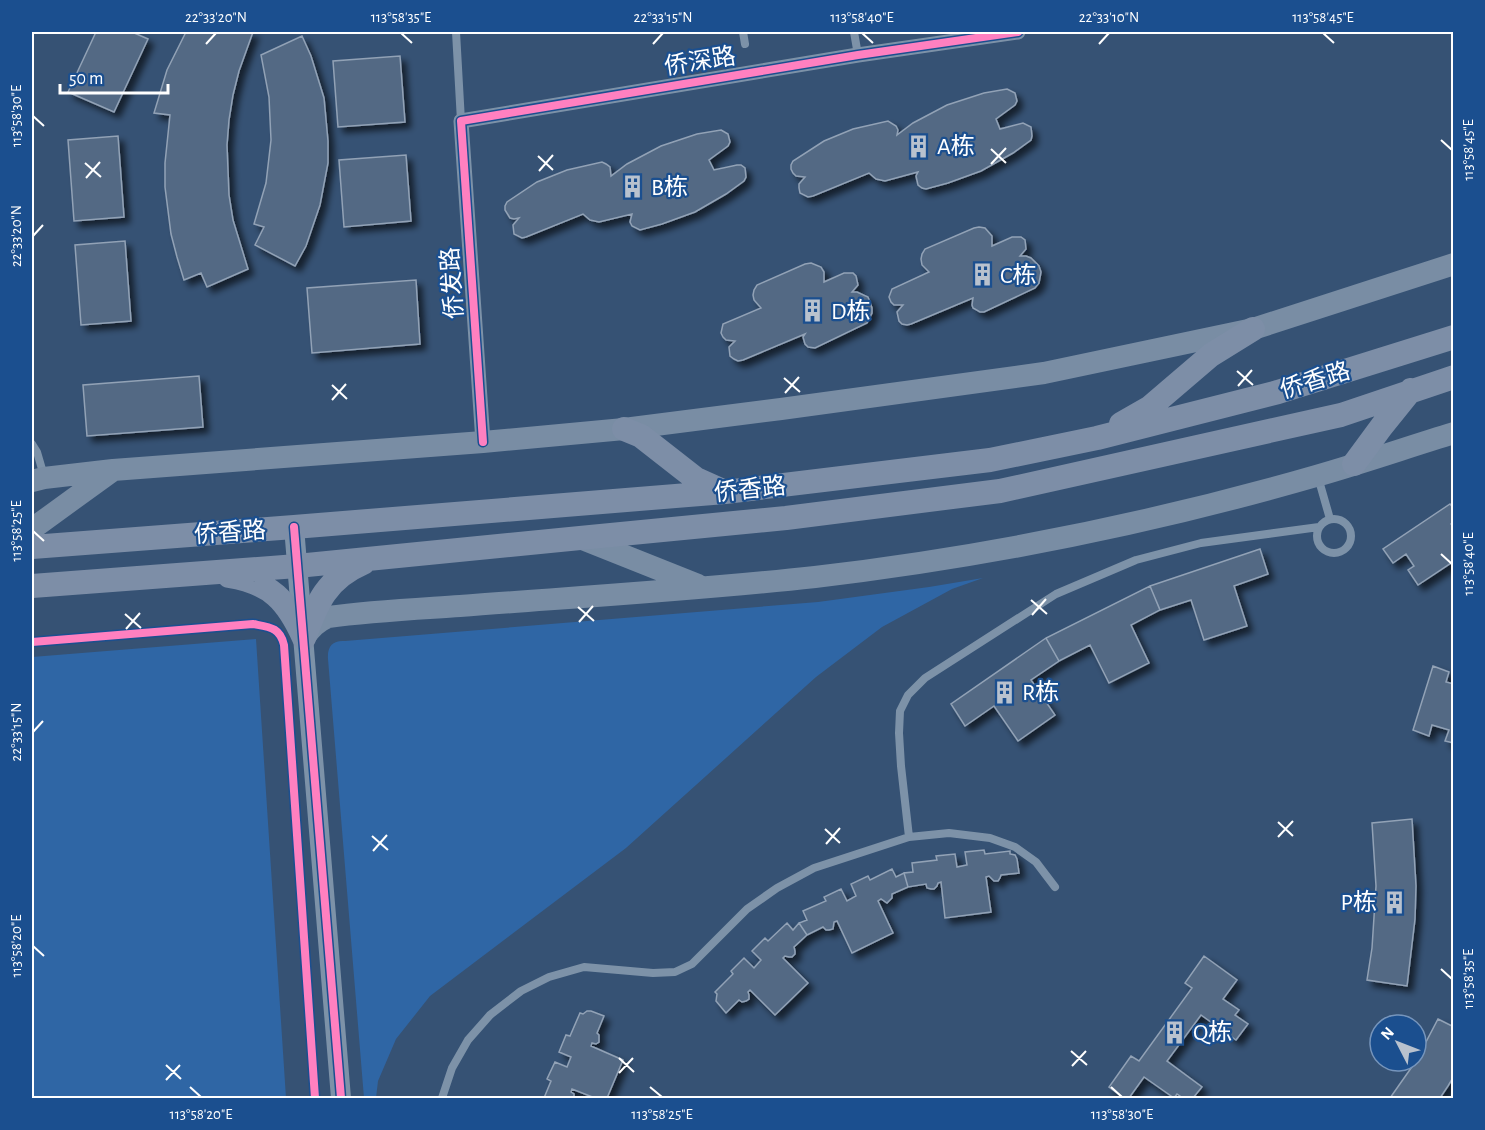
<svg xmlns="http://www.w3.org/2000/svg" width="1485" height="1130" viewBox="0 0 1485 1130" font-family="'Alegreya Sans','Noto Sans SC',sans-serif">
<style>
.green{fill:#2f66a5}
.building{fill:#526984;stroke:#92a2b6;stroke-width:1.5;filter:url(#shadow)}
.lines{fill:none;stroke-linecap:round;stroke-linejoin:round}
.service{stroke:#7d92a8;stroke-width:8}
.minor{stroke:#7d92a8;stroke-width:15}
.tertiary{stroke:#7d92a8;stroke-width:20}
.secondary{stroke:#798da4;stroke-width:22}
.primary{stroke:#7d8ea7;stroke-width:24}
.cycleway-casing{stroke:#1b4f8f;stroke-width:11}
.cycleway{stroke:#ff80c0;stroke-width:8}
.ticks{fill:none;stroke:#fff;stroke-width:2}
.labels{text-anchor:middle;stroke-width:4.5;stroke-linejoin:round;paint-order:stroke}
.street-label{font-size:24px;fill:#fff;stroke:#1b4f8f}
.poi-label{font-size:24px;fill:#fff;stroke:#1b4f8f;text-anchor:start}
.neatline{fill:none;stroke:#fff;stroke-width:2}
.ticks-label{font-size:15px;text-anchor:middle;fill:#fff}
</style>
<defs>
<filter id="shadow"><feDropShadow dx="5.5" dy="5.5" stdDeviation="3" flood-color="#0009"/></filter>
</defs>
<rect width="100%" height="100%" fill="#365274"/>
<!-- green -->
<path class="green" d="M983 578 952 589 882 627 816 677 626 848 430 996 396 1039 378 1081 376 1098H364L328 659C327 646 333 640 345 641L818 602 929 587Z
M256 639 286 1098H32V657Z"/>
<!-- building -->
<path class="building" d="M96 32H132L148 39 114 112 68 92Z
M186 32H253L239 71 233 95 229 120 227 145 229 195 233 220 248 269 207 287 201 273 184 280 177 257 171 234 165 187V163L170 115 154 113 167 70Z
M302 36 311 56 324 98 328 141V163L320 205 306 246 295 266 255 245 264 227 254 224 266 183 271 140 269 97 261 55Z
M400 56 405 122 338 127 333 61Z
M1007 89 1015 93 1017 101 1015 105 996 119 1000 129 1023 123 1031 127 1032 136 1031 140 1013 153 981 171 948 183 926 189 922 188 918 185 916 176 918 172 885 181 876 179 869 173 813 196 808 197 800 193 799 188V184L805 177 796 176 793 173 791 169V165L793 161 824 141 853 129 888 121 896 126 898 130 897 135 913 123 947 105 984 93Z
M721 130 728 134 730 142 728 146 709 160 714 170 737 165H741L745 168 746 177 744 181 726 194 695 212 662 224 640 230 632 226 630 222 632 214 599 222 590 220 583 214 526 237 522 238 514 234 513 225 519 218 514 219 510 218 505 210V206L507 202 537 182 567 170 602 162 606 164 610 167 611 176 627 164 661 146 697 134Z
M118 136 124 217 74 221 68 140Z
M406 155 411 221 344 227 339 160Z
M979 227 985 228 992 236V246L1012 237H1021L1025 240 1026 249 1020 256H1026L1031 258 1039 266 1041 272 1039 283 1035 288 984 312H980L973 308 972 305 973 298 911 324 907 325 902 324 899 321 897 312 903 305H894L891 302 889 297 892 289 929 272 922 265 921 259 922 254 925 249 974 228Z
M125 241 131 321 81 325 75 245Z
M811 263 821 267 824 272V282L844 273H853L856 276 858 285 852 292H857L868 297 872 308V313L867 323 815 348 808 347 805 344 803 337 805 334 743 360 738 361 734 359 730 356 729 347 735 341 726 340 723 337 721 333 723 324 761 308 754 300 753 295 754 290 757 285 805 264Z
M416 280 420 344 312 353 307 288Z
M199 376 203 427 87 436 83 385Z
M1450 504 1454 509V522L1451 524 1454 528V561L1418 585 1408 570 1414 566 1406 554 1393 563 1383 549Z
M1260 549 1268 574 1234 586 1247 626 1204 640 1191 600 1160 610 1150 586Z
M1150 586 1160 610 1131 625 1149 663 1109 683 1090 645 1059 661 1046 638Z
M1046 638 1059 661 1031 680 1055 715 1018 741 994 706 965 726 951 704Z
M1433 666 1449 672 1446 682 1454 684V743L1445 741 1449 730 1432 725 1429 736 1413 730Z
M1412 819 1416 886 1415 919 1407 986 1367 980 1372 948 1376 886 1372 823Z
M984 850 985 854 1010 851V854L1015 855 1017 859 1019 873 1001 875 1000 878 998 881H994L989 876 986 877 991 912 945 918 941 882 938 883 937 886 934 889H931L927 888 926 884 908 887 904 873 913 872 912 863 937 860 936 856 955 854 957 867 967 865 965 852Z
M892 869 896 877 904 873 908 887 892 894V898L887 903 881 899 878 901 893 933 852 953 837 921 834 922 833 929 829 930H826L823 927 807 935 799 923 807 920 803 911 826 901 824 897 841 889 847 901 856 896 851 884 868 876 870 880Z
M787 923 793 930 799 923 807 935 794 947 795 951V954L792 957H789L785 956 783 958 808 983 775 1015 750 990 748 992 749 995V999L746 1001 742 1002 739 1000 726 1013 716 1001 717 994 715 992 733 974 731 971 744 958 754 968 761 960 752 951 765 938 768 941Z
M1204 956 1237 980 1223 999 1239 1010 1235 1015 1248 1024 1236 1040 1201 1015 1167 1061 1202 1087 1193 1098H1183L1177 1094 1174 1098 1144 1077 1129 1098H1124L1109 1087 1131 1056 1139 1061 1192 988 1185 983Z
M587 1011H591L604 1016 597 1033 599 1035V1042L596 1044 592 1043 591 1046 623 1060 607 1098H595L572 1089 571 1092 574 1094V1098H544L551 1081 547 1079 555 1062 567 1067 571 1057 559 1052 566 1035 570 1036 580 1013 583 1014Z
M1438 1019 1454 1027V1076L1448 1086 1440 1098H1390L1416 1061Z"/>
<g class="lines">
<!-- service -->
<path class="service" d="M456 32 461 121
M743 32 745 44
M854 32 858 55
M32 444 37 452 44 476
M1318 477 1330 519
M1317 536a17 17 0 1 1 34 0a17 17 0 1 1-34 0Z
M909 837 901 766 899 733 900 711 908 695 925 678 1056 594 1136 560 1201 543 1319 527
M442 1098 452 1068 468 1040 490 1015 521 991 549 977 584 967 653 973 675 972 692 964 747 909 777 888 814 868 909 837 949 833 990 838 1015 847 1036 862 1055 887"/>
<!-- minor -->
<path class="minor" d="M483 442 461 121 858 55 1018 32"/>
<!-- tertiary -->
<path class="tertiary" d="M294 527 341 1098"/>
<!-- secondary -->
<path class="secondary" d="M32 481 44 478 113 470 483 442 624 429 781 409 1044 373 1253 329 1454 264
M32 529 112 471
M580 538 698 585
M304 638C311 628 317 622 328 617 372 611 416 609 460 606 578 597 697 590 815 577 985 557 1153 523 1316 476 1362 463 1408 447 1454 433"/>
<!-- primary -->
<path class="primary" d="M1121 424 1149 408 1211 355 1253 329
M624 429 641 436 696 479 725 492
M1354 464 1382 426 1411 390
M32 547 294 527 725 492 990 460 1097 438 1278 392 1454 337
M229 576C271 583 287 600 304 638
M32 586 297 566 580 538 786 518 1000 491 1341 415 1454 377
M304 638C317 603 326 579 363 563"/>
<defs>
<path id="cycleway" d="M483 442 461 121 858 55 1018 32
M294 527 341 1098
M32 642 253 624C269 627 280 627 284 645L315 1098"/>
</defs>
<!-- cycleway casing -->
<use href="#cycleway" class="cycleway-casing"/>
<!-- cycleway -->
<use href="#cycleway" class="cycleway"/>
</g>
<!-- ticks -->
<path class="ticks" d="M401 33 412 43M862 33 873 43M1323 33 1334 43M206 44 216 33M653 44 663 33M1099 44 1109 33M33 116 44 126M1441 140 1452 150M991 149 1006 163M538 156 553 170M85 163 101 177M991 164 1006 148M539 171 553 155M86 178 100 162M33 236 43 225M1237 371 1253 385M784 378 800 392M332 385 347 399M1238 386 1252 370M785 393 799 377M332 400 346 384M33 531 44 541M1441 554 1452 564M1031 600 1047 614M578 607 594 621M125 614 141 628M1032 615 1046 599M579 622 593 606M126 629 140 613M33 732 43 721M1278 822 1293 836M825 829 840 843M372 836 388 850M1278 837 1293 821M826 844 840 828M373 851 387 835M33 946 44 956M1441 969 1452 979M1071 1051 1087 1065M619 1058 634 1072M166 1065 181 1079M1072 1066 1086 1051M619 1073 633 1058M166 1080 180 1065M190 1087 201 1097M650 1087 662 1097M1111 1087 1122 1097"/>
<!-- icons -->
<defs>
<symbol id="building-bare" viewBox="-9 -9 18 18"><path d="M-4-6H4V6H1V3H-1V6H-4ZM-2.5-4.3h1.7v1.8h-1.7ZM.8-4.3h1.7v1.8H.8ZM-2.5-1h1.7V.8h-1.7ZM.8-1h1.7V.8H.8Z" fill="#b9c2ce" stroke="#1b4f8f" stroke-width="2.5" paint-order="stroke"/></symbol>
</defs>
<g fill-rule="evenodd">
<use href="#building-bare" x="902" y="130" width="33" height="33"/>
<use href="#building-bare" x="616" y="170" width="33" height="33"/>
<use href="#building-bare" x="966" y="258" width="33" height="33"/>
<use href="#building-bare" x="796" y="294" width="33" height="33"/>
<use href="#building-bare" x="988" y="676" width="33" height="33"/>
<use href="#building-bare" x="1378" y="886" width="33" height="33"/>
<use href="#building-bare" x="1158" y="1016" width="33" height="33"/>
</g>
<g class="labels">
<!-- street labels -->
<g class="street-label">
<text transform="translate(700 61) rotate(-9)" y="8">侨深路</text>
<text transform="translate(452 283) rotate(-94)" y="8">侨发路</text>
<text transform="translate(1315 380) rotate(-17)" y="8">侨香路</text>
<text transform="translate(750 489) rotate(-6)" y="8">侨香路</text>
<text transform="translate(230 532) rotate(-4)" y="8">侨香路</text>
</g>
<!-- poi labels -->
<g class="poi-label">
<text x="937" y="154">A栋</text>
<text x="651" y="195">B栋</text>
<text x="1000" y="283">C栋</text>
<text x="831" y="319">D栋</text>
<text x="1022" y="700">R栋</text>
<text x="1377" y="910" text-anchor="end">P栋</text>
<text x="1193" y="1040">Q栋</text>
</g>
</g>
<!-- border -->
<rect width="1485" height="1130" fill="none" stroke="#1b4f8f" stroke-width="66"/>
<!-- north arrow -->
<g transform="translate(1398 1043) rotate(312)"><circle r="28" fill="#1b4f8f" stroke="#7695bc" stroke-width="1.5"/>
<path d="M0-4.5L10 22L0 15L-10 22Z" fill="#b9c2ce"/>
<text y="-9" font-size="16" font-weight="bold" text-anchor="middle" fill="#ffffff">N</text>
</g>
<!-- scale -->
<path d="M60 84v9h108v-9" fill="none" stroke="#ffffff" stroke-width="3"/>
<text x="69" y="84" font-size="18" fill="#ffffff" stroke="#1b4f8f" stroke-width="4.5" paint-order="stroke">50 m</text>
<rect x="33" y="33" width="1419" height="1064" class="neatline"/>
<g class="ticks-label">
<text x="216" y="22">22°33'20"N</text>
<text x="401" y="22">113°58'35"E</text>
<text x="663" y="22">22°33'15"N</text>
<text x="862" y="22">113°58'40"E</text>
<text x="1109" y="22">22°33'10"N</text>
<text x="1323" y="22">113°58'45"E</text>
<text transform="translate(16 116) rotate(-90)" y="5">113°58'30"E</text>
<text transform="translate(1468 150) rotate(-90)" y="5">113°58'45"E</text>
<text transform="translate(16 236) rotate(-90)" y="5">22°33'20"N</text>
<text transform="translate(16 531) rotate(-90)" y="5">113°58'25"E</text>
<text transform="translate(1468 564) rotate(-90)" y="5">113°58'40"E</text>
<text transform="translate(16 732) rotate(-90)" y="5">22°33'15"N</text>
<text transform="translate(16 946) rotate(-90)" y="5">113°58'20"E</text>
<text transform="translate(1468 979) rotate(-90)" y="5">113°58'35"E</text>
<text x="201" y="1119">113°58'20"E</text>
<text x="662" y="1119">113°58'25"E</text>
<text x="1122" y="1119">113°58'30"E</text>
</g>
</svg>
